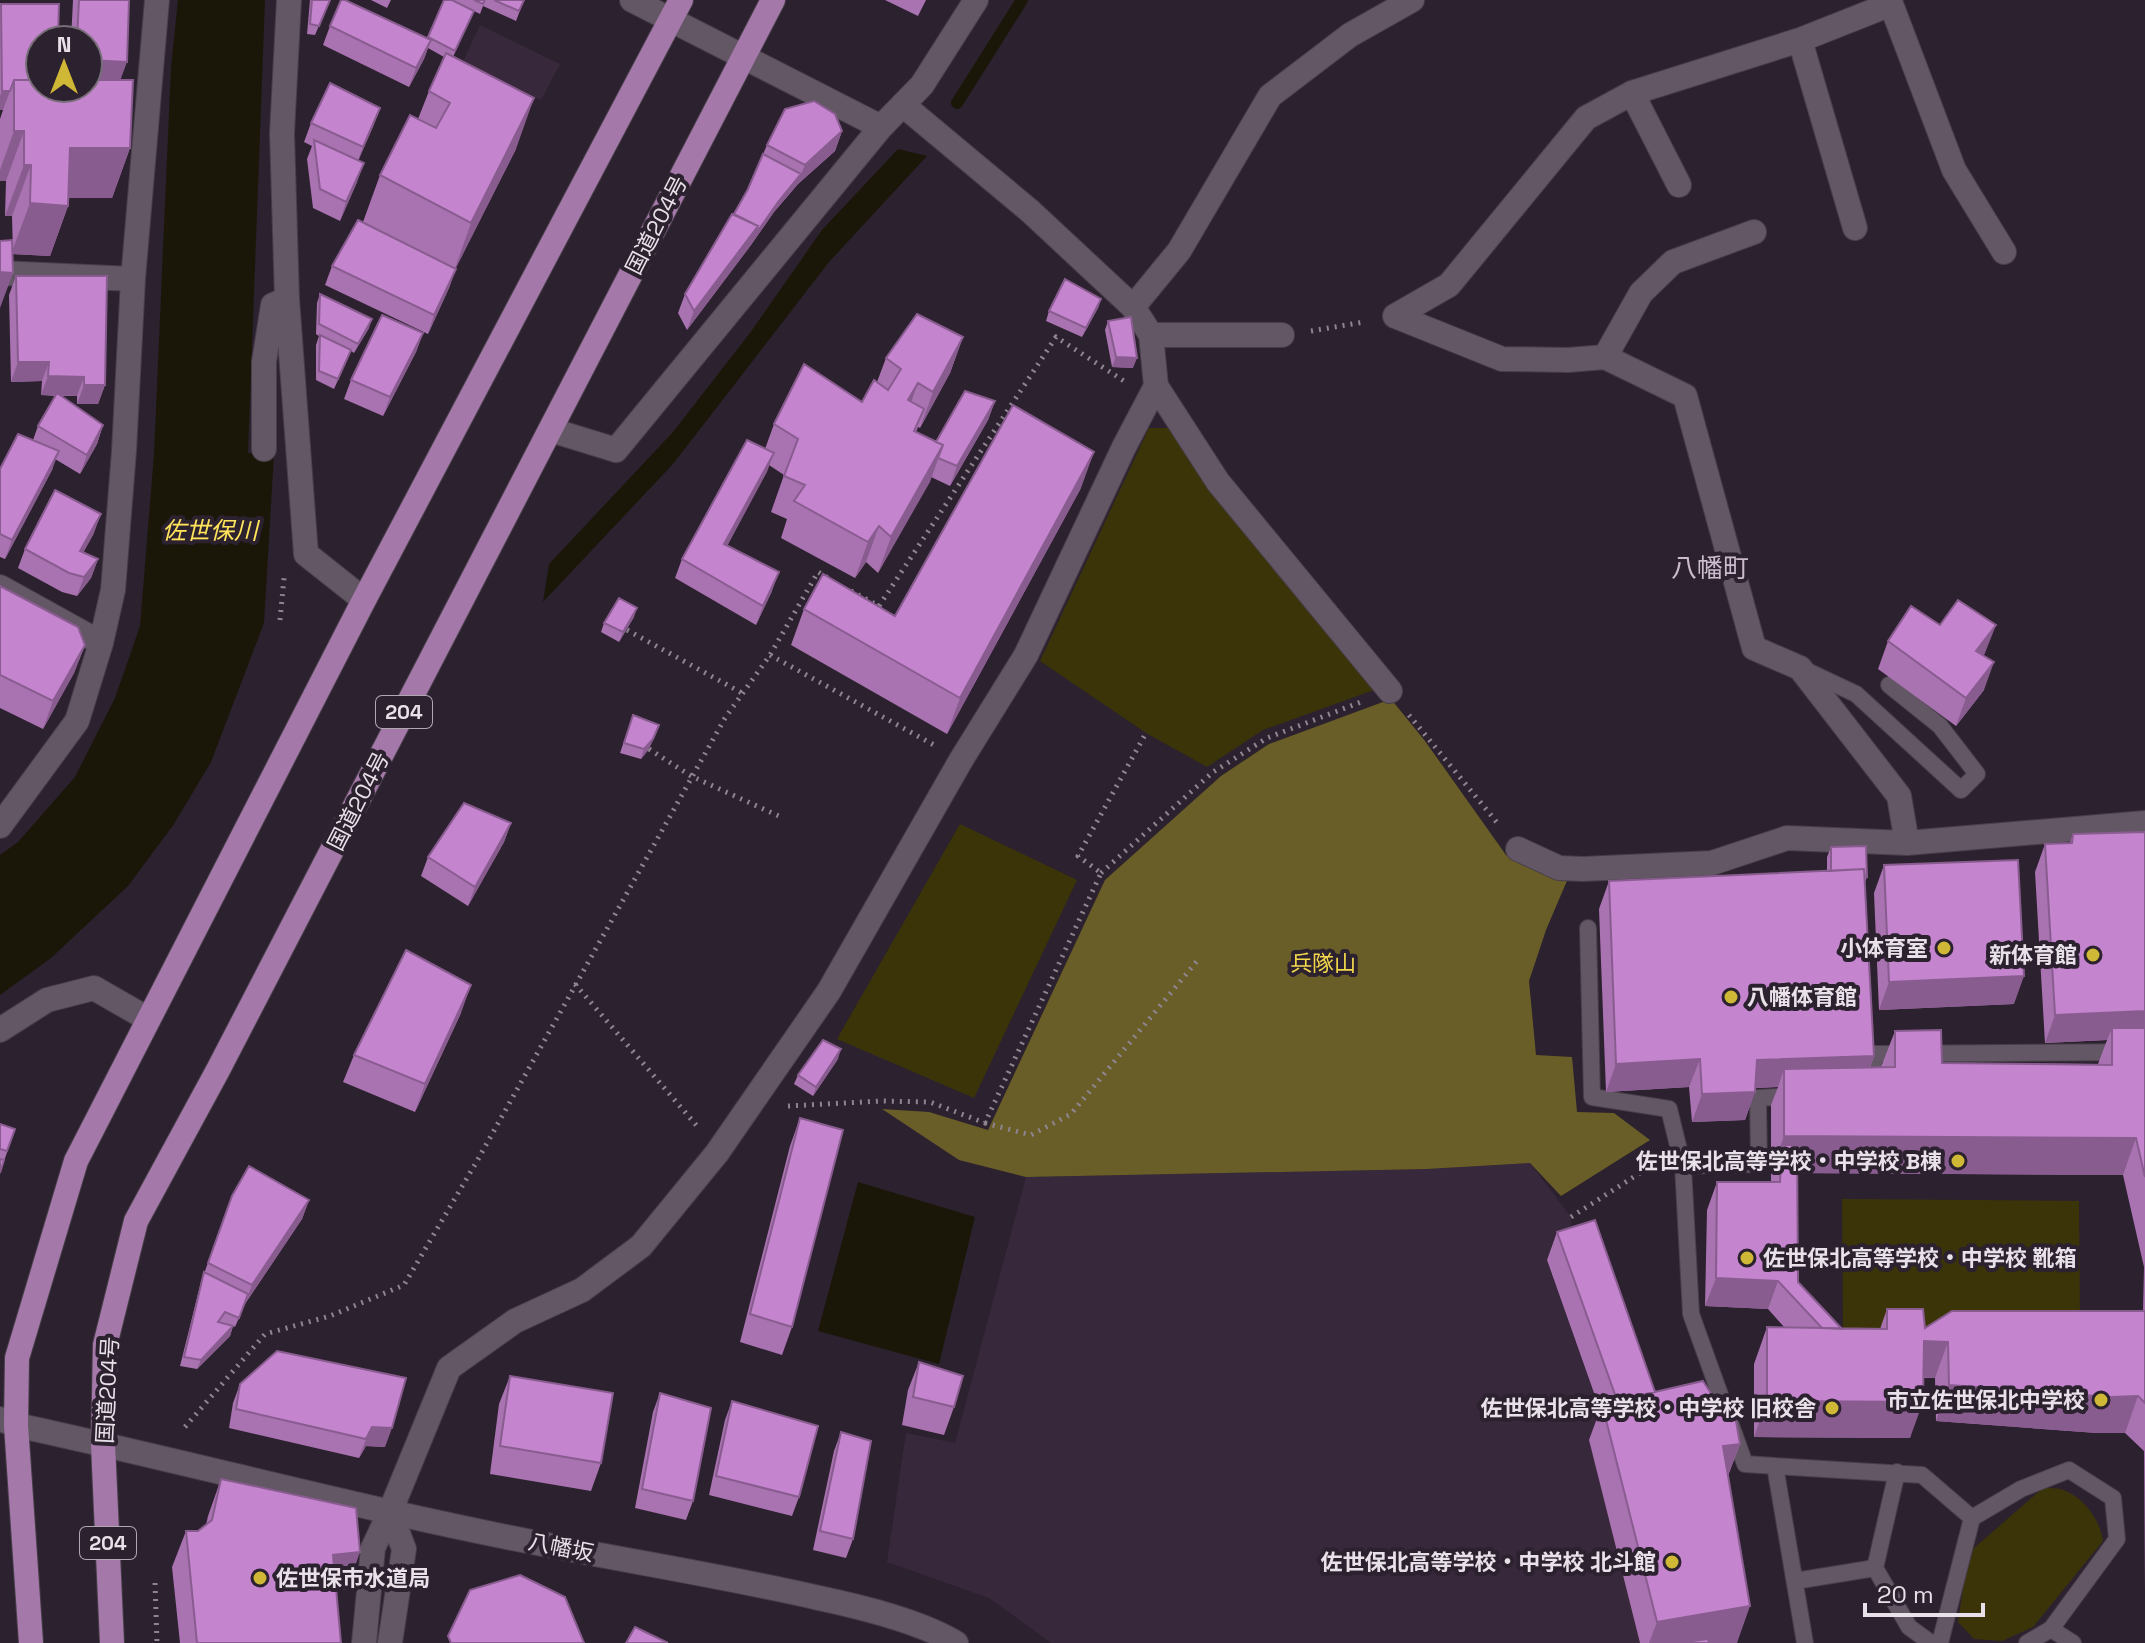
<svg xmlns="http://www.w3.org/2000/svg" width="2145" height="1643" viewBox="0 0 2145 1643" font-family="'Space Grotesk','Noto Sans JP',sans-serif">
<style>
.built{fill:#38283b}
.green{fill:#3c3409}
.forest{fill:#695e27}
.water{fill:#1a1709}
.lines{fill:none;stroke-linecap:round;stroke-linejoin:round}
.stream{stroke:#1a1709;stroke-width:12}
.service-casing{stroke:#473e49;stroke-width:18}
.minor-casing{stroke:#473e49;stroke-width:26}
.tertiary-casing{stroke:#473e49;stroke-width:26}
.trunk-casing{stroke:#473e49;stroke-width:26}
.path{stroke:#8f8590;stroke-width:5;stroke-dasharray:2 6;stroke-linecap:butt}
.service{stroke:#635665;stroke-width:16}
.minor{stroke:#635665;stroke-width:24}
.tertiary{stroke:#635665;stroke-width:24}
.trunk{stroke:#a479aa;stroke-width:24}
.wall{fill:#a972b1;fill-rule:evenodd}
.shaded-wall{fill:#895c90}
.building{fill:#c484ce;stroke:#895c90;stroke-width:2}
.poi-dot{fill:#d0b837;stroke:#2c212e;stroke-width:3}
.labels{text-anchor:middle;stroke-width:8;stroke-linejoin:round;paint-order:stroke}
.shield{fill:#2c212e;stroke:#b0a7b2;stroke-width:2}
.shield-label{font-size:20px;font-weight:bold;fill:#e9e1ea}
.street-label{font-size:22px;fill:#e9e1ea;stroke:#2c212e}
.poi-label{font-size:22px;font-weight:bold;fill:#e9e1ea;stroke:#2c212e;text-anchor:end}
.park-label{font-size:22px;fill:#f3d84d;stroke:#2c212e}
.water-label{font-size:24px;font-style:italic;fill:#ffe45b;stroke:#2c212e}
.quarter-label{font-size:26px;fill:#cbbbcd;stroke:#2c212e}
</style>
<rect width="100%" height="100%" fill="#2c212e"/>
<!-- built -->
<path class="built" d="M480 25 560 64 541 100 461 66Z
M1530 1163 1571 1217 1570 1252 1547 1261 1607 1431 1589 1440 1640 1643H1051L989 1598 887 1562 906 1433 955 1443 1026 1177 1427 1169Z"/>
<!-- green -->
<path class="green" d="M1149 428H1169L1207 487 1374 690 1263 730 1207 767 1146 733 1040 661Z
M960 824 1077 880 974 1098 837 1039Z
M1842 1199 2079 1201 2080 1331H1843Z
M2043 1488C2049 1488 2058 1488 2063 1490 2084 1497 2100 1520 2103 1541L2033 1627 2002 1641 1974 1639 1958 1622 1966 1570 1974 1548Z"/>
<!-- forest -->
<path class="forest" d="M1391 699 1425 741 1506 855 1552 876H1569L1546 930 1529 981 1536 1055 1572 1057 1577 1112 1614 1113 1650 1140 1561 1196 1530 1163 1427 1169 1026 1177 959 1160 882 1109 929 1112 988 1130 1105 880 1221 776 1269 744Z"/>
<!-- water -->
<path class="water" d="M178 0H265L248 453 274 454 264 623 211 762 174 824 128 886 51 958 0 995V855L18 842 75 777 115 698 140 626 154 454 171 67Z
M898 149 927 156 829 262 673 464 543 602 549 564 673 432 750 333 822 230Z
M858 1182 975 1217 939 1364 818 1331Z"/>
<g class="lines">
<!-- stream -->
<path class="stream" d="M957 103 1022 0"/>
<defs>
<path id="service" d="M1805 670 1856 694 1961 790 1977 774 1940 726 1889 685
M1588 928 1592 1097 1669 1109 1683 1166 1691 1314 1745 1464 1775 1466 1805 1643
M1873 1088 1874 1054 2145 1052
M1683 1166 1759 1164 1758 1098 1794 1096
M1775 1466 1922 1475 1972 1518
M1875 1568 1909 1627 1931 1643
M1795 1581 1875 1568 1897 1472
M2051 1629 2073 1643
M1940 1643 1972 1518 2021 1489 2069 1470 2113 1498 2117 1539 2051 1629 2027 1643"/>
<path id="minor" d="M289 0 282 133 287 299 306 554 364 600
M1800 40 1855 228
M1632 93 1679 185
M903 105 1030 211 1133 307 1151 335 1156 386 1218 482 1390 691
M0 273 133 279
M1133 307 1179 251 1270 96 1350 35 1412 0
M1395 316 1449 285 1586 118 1632 93 1800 40 1891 4 1954 170 2004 252
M1395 316 1502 359 1568 360 1605 357 1685 396 1754 648 1800 668 1899 796 1907 843
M1151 335H1282
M1605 357 1641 293 1673 262 1754 232
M264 449V362L273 305 287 299
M0 587 101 643
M0 826 77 721 101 643 113 590 124 451 133 279 157 0
M1518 849 1559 868 1583 869 1712 863 1787 838 1907 843 2145 823
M364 1643 373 1548 390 1512 449 1368 515 1321 582 1290 641 1246 717 1153 829 991 961 760 1026 655 1124 447 1156 386
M390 1643 404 1549 390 1512"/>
<path id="tertiary" d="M632 0 881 127
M551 430 616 450 881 127 922 85 976 0
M0 1030 47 1000 94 988 148 1019
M0 1419 16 1425C197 1464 376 1513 558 1547 645 1564 732 1578 819 1598 861 1607 920 1621 956 1643"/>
<path id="trunk" d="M31 1643 16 1425 17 1358 76 1161 364 600 681 0
M112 1643 103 1444 105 1345 136 1221 218 1070 773 0"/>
</defs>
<!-- service casing -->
<use href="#service" class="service-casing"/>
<!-- minor casing -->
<use href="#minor" class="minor-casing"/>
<!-- tertiary casing -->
<use href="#tertiary" class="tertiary-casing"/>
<!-- trunk casing -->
<use href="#trunk" class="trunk-casing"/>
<!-- path -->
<path class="path" d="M1311 331 1364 322
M851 591 879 606 1056 337 1124 381
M280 620 284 578
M627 630 742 693
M770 655 934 745
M1409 715 1499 825
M649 749 691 776 781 817
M1101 873 1213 772 1267 738 1361 702
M575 984 697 1126
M788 1106 881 1101 930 1102 985 1123 1101 873 1078 856 1146 733
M985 1123 1031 1135 1071 1114 1197 961
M1571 1217 1654 1164
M185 1427 265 1334 330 1316 404 1285 477 1161 725 718 770 655 818 572 828 578
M155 1583 157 1643"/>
<!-- service -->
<use href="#service" class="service"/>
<!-- minor -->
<use href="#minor" class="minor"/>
<!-- tertiary -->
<use href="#tertiary" class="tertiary"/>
<!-- trunk -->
<use href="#trunk" class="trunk"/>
</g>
<!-- wall -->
<path class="wall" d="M73 0H129L120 80 130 148 112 198H68V206L50 256 13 254 12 216H5L6 181H0V119L3 110H0V6L40 88 110 80 88 79V40H71Z
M310 0H330L315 35 307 34Z
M371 0H391L387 8Z
M444 0H524L516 21 483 6 480 14 474 11 453 57 516 149 455 269 449 288 428 334 325 285 332 266 363 222 380 175 418 119 429 91 444 57 428 48 424 59 409 87 323 45 330 26 427 38Z
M885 0H926L918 16Z
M380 108 358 161 357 182 340 221 313 208 307 159 312 146 304 142 311 123Z
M842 131 835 151 798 184 774 212 751 245 687 330 678 313 685 294 748 189 767 145Z
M16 276 105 385 98 404H77V396H60L103 425 97 444 80 474 55 459 52 470 5 559 0 557V469L33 440 38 426 56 396 41 395 42 381 11 382 9 295Z
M320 294 369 328 354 353 351 351 334 389 316 380V345L319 336 316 334 317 303Z
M1101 299 1098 308 1082 337 1046 321 1049 311Z
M1108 321 1133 368 1112 367 1105 330Z
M423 333 416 352 383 416 344 399 351 380Z
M963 337 950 373 920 428 918 427 916 432 936 442 995 401 988 420 950 486 931 477 878 573 866 562 855 578 781 538 787 519 771 512 784 475 769 465 727 546 772 591 756 625 675 578 682 559 765 449 774 424 862 402 877 382 886 358Z
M1081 488 947 734 791 645 804 609 895 616Z
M94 533 83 553 98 559 91 578 77 596 62 592 18 568 25 549Z
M0 586 85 645 74 673 43 729 0 708Z
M634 617 619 642 601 632 604 623Z
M1940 625 1985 653 1983 656 1984 690 1956 726 1878 669 1888 641Z
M633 715 649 749 641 759 620 753Z
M511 823 504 842 468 906 421 876 428 857Z
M2145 832V1590L2144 1451 2125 1433H2097L1936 1421 1935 1378H1924L1910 1438 1754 1437V1364L1767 1327 1785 1328 1768 1309 1705 1306 1707 1210 1717 1182H1771V1105L1778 1087 1756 1088 1745 1120 1692 1122 1689 1087 1606 1092 1599 909 1609 881 1827 871V857L1831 847 1867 877 1865 882 1874 1056 1870 1068 1881 1067 1895 1031 1942 1063 2098 1064 2107 1040 2045 1043 2035 872 2045 844 2070 843 2073 834ZM1797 1173 2123 1175 2144 1267 2143 1311 1925 1328 1887 1309 1880 1329 1842 1328 1798 1282Z
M1884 865 2014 1004 1879 1010 1874 893Z
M461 1013 415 1112 343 1082 354 1055Z
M838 1059 813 1096 794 1084 798 1075Z
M800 1118 792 1327 782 1355 740 1342 790 1146Z
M0 1124 15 1129 0 1173Z
M232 1196 309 1200 302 1219 245 1304 235 1327 233 1326 230 1336 197 1369 180 1366 201 1282Z
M1557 1232 1655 1392 1740 1444 1728 1476 1737 1643H1640L1589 1440 1600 1410 1547 1260Z
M919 1362 954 1407 944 1435 902 1425 908 1390Z
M510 1376 601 1463 591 1491 490 1474 499 1404Z
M240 1384 385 1447 366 1446 359 1458 229 1428 233 1403Z
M660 1393 693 1501 686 1520 635 1508 653 1412Z
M732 1401 799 1497 792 1516 709 1495 725 1420Z
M841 1432 853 1539 846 1558 813 1550 834 1451Z
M221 1479 347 1589 336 1590 341 1643H180L172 1567 186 1531H198L206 1525 208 1516Z"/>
<!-- shaded-wall -->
<path class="shaded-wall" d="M431 40 424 59 409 87 416 68Z
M88 60 127 62 120 81 88 79Z
M2 91H10L3 110H0V96Z
M534 98 516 149 453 274 471 223Z
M380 108 373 127 356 166 363 147Z
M14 131H24L6 181H0V170Z
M842 131 835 151 798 184 774 212 751 245 687 330 694 311 758 226 801 174 805 165Z
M70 148H130L112 198H52Z
M364 163 357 182 340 221 346 202Z
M24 165H31L12 216H5Z
M30 203 68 206 50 256 11 254Z
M456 269 449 288 428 334 434 315Z
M0 272 13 273 0 308Z
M1101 299 1098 308 1082 337 1086 328Z
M372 319 369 328 354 353 358 344Z
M423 333 416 352 383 416 390 397Z
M963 337 950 373 920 428 933 392Z
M1116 357 1137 358 1133 368 1112 367Z
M18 362H49L42 381 11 382Z
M48 376 84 377 77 396 41 395Z
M918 383 905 419 908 400Z
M84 385H105L98 404H77Z
M995 401 988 420 950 486 957 466Z
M103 425 97 444 80 474 87 455Z
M943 445 930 482 878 573 891 537Z
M59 451 52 470 5 559 12 540Z
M1094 452 1081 488 947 734 960 698Z
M774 453 767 472 718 563 724 544Z
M101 514 94 533 73 570 80 551Z
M879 526 866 562 855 578 868 542Z
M98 559 91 578 77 596 84 577Z
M779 572 772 591 756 625 763 606Z
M637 608 634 617 619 642 623 632Z
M1996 625 1985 653 1966 679 1976 651Z
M85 645 74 673 43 729 53 701Z
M1994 662 1984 690 1956 726 1966 698Z
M656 734 649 749 641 759 644 749Z
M511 823 504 842 468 906 475 887Z
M2024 976 2014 1004 1879 1010 1889 982Z
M471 985 461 1013 415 1112 425 1084Z
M2145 1011V1038L2112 1028 2107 1040 2045 1043 2055 1015Z
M841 1049 838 1059 813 1096 816 1087Z
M1874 1056 1864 1084 1784 1069 1778 1087 1747 1088 1757 1060Z
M1700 1059 1689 1087 1606 1092 1616 1064Z
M1755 1092 1745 1120 1692 1122 1702 1094Z
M1784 1136 2136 1138 2123 1175 1781 1173 1782 1145 1771 1173Z
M309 1200 302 1219 245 1304 235 1327 252 1285Z
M1716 1278 1778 1281 1768 1309 1705 1306Z
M233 1326 230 1336 197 1369 201 1360Z
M1924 1341 1948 1342 1935 1378 1911 1377Z
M1949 1385 2138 1396 2125 1433H2097L1936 1421Z
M1767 1401 1923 1402 1910 1438 1754 1437Z
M372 1427 392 1428 385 1447 366 1446 359 1458 366 1439Z
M1740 1444 1726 1480 1723 1446Z
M360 1552 347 1589 320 1591 333 1555Z
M1750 1606 1737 1643H1649L1657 1622Z"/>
<!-- building -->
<path class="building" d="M79 0H129L127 62 88 60V40H77Z
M312 0H330L319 26 310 24Z
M341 0H345L431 40 416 68 330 26Z
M444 0H452L474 11 455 51 428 37Z
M474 0H485L483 4Z
M494 0H524L519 11Z
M1 4H59L58 37 65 39V40H40V80H14L10 91H2Z
M446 53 534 98 471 223 380 175 410 115 436 128 450 103 429 91Z
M14 80H40V88H88V80H133L130 148H70L68 206 30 203 31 165H24V131H14Z
M330 83 380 108 363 147 311 123Z
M814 101 835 114 842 131 805 165 767 145 785 109Z
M314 140 364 163 346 202 320 189Z
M763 154 801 174 778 202 755 235 758 226 734 214 748 189Z
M732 214 758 226 694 311 685 294Z
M358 220 456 269 434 315 332 266Z
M12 240 13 273 0 272V241Z
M16 276H107L105 385H84V377L48 376 49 362H18Z
M1065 279 1101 299 1086 328 1049 311Z
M320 294 372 319 358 344 319 324Z
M917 314 963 337 933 392 918 383 908 400 924 409 914 431 943 445 891 537 879 526 868 542 794 501 805 485 784 476 798 439 774 424 804 364 862 402 874 380 888 390 901 369 886 358Z
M382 315 423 333 390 397 351 380Z
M1131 317 1137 358 1116 357 1108 321Z
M320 335 351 350 338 379 319 371Z
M965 391 995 401 957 466 938 458 943 445 936 442Z
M57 393 103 425 87 455 38 426Z
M1013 405 1094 452 960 698 804 609 823 574 895 616Z
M18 434 59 451 12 540 0 534V469Z
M747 440 774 453 724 544 779 572 763 606 682 559Z
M55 490 101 514 80 551 98 559 84 577 69 573 25 549Z
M0 586 78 627 85 645 53 701 0 675Z
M619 598 637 608 623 632 604 623Z
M1958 600 1996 625 1976 651 1994 662 1966 698 1888 641 1911 606 1940 625Z
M633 715 659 725 653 739 644 749 624 743Z
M464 803 511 823 475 887 428 857Z
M2145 832V1011L2055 1015 2045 844 2072 843 2073 834Z
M1866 846 1867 877H1865L1864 869 1831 871V847Z
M2018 860 2024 976 1889 982 1884 865Z
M1864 869 1874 1056 1757 1060 1755 1092 1702 1094 1700 1059 1616 1064 1609 881Z
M406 950 471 985 425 1084 354 1055Z
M2112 1028H2145V1177L2136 1138 1784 1136V1069L1895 1067V1031L1941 1030 1942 1063 2112 1065Z
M823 1040 841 1049 816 1087 798 1075Z
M800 1118 843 1130 792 1327 750 1314Z
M0 1124 15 1129 7 1151 0 1149Z
M1782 1145H1797L1798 1282 1842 1329 1822 1328 1778 1281 1716 1278 1717 1182H1780Z
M0 1159 4 1160 0 1173Z
M249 1166 309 1200 252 1285 208 1263 232 1196Z
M1595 1220 1655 1392 1617 1400 1557 1232Z
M204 1272 248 1294 239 1318 225 1312 218 1322 233 1326 201 1360 184 1357Z
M1887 1309H1923L1925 1328 1952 1311H2145V1403L2138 1396 2110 1397 1949 1385 1948 1342 1924 1341 1923 1402 1767 1401V1327L1887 1329Z
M277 1351 406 1378 392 1428 372 1427 366 1439 236 1409 240 1384Z
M919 1362 963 1376 954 1407 913 1397Z
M510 1376 613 1393 601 1463 500 1446Z
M1703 1381 1714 1398H1732L1740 1444 1723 1446 1750 1606 1657 1622 1602 1404Z
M660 1393 711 1408 693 1501 642 1489Z
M732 1401 818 1426 799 1497 716 1476Z
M841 1432 871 1441 853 1539 820 1531Z
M221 1479 356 1508 360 1552 333 1555 341 1643H197L186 1531H198L212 1520Z
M520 1575 565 1597 584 1643H451L448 1636 470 1590Z
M635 1627 668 1643H626Z
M1708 1639 1709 1643H1678Z"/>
<!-- markers -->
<g class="poi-dot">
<circle cx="1944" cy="948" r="8"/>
<circle cx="2093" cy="955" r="8"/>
<circle cx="1731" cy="997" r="8"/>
<circle cx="1958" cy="1161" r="8"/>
<circle cx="1747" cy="1258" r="8"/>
<circle cx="2101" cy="1400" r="8"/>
<circle cx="1832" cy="1408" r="8"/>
<circle cx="1672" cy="1562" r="8"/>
<circle cx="260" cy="1578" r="8"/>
</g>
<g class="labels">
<!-- shield labels -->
<g class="shield">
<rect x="376" y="696" width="56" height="32" rx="6"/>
<rect x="80" y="1527" width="56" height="32" rx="6"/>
</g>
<g class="shield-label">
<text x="404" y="719">204</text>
<text x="108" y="1550">204</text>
</g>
<!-- street labels -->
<g class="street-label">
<text transform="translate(656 225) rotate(-63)" y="8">国道204号</text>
<text transform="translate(358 801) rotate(-63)" y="8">国道204号</text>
<text transform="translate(107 1390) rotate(-87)" y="8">国道204号</text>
<text transform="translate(561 1547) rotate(11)" y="8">八幡坂</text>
</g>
<!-- poi labels -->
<g class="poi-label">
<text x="1928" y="956">小体育室</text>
<text x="2077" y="963">新体育館</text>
<text x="1747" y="1005" text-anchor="start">八幡体育館</text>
<text x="1942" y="1169">佐世保北高等学校・中学校 B棟</text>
<text x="1763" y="1266" text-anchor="start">佐世保北高等学校・中学校 靴箱</text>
<text x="2085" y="1408">市立佐世保北中学校</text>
<text x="1816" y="1416">佐世保北高等学校・中学校 旧校舎</text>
<text x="1656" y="1570">佐世保北高等学校・中学校 北斗館</text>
<text x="276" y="1586" text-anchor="start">佐世保市水道局</text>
</g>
<!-- park labels -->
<g class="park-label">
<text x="1323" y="971">兵隊山</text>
</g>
<!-- water labels -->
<g class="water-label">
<text x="210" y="539">佐世保川</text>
</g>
<!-- quarter labels -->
<g class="quarter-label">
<text x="1710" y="577">八幡町</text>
</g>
</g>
<!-- north arrow -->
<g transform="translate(64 64)"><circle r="38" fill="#2c212e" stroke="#786e79" stroke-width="2"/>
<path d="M0-6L14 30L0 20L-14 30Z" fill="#d0b837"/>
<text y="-12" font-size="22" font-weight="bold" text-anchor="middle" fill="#e9e1ea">N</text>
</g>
<!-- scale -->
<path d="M1865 1603v12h118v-12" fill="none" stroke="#e9e1ea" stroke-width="4"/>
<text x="1877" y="1603" font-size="24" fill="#e9e1ea" stroke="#2c212e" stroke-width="6" paint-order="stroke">20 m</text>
</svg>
